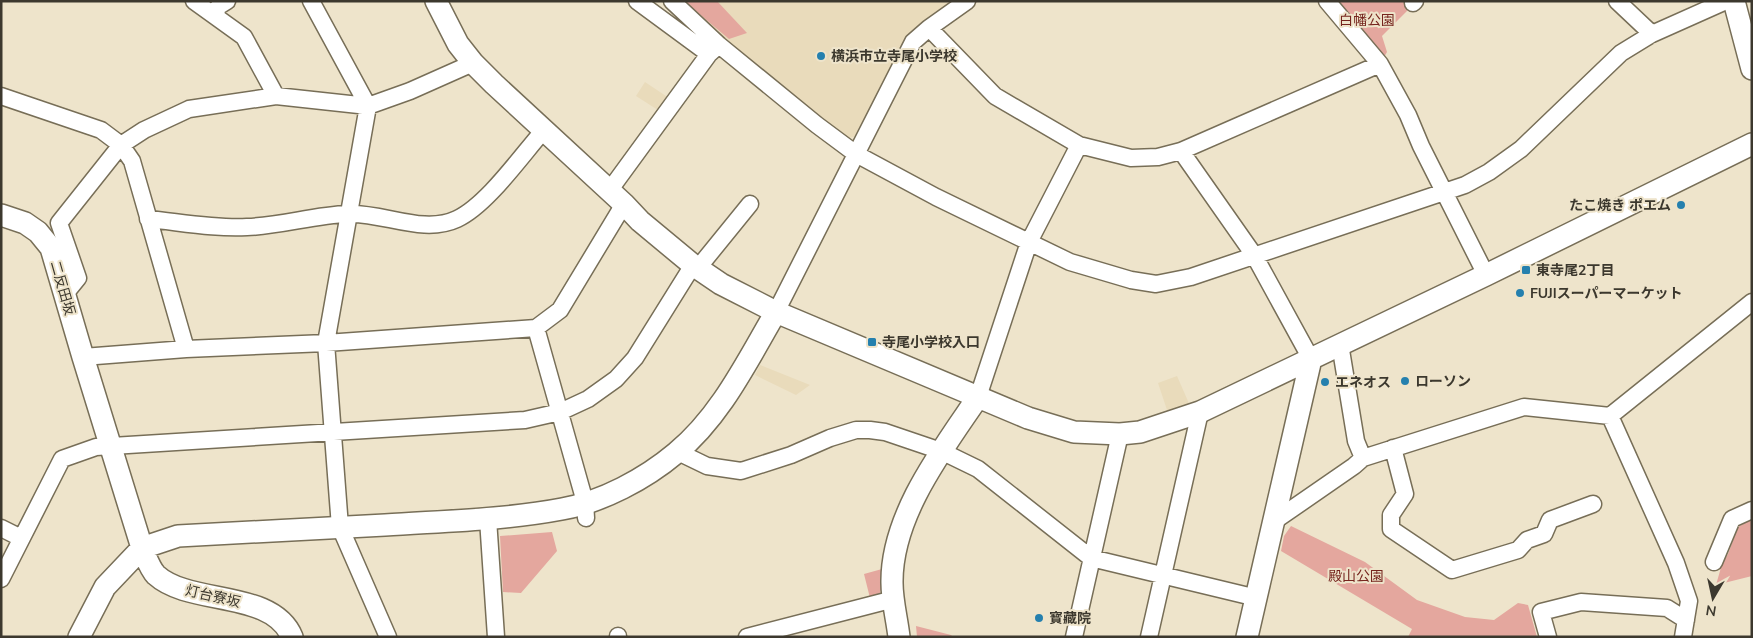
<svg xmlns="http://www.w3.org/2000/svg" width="1753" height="638" viewBox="0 0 1753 638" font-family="'Nunito Sans','Noto Sans JP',sans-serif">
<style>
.built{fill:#e9dbbb}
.green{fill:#e4a79e}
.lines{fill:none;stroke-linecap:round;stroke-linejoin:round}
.minor-casing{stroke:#776e57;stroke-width:19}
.tertiary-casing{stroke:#776e57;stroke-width:24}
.minor{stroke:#fff;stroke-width:16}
.tertiary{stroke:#fff;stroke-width:21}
.poi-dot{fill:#2580ae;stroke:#eee4cb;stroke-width:2}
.labels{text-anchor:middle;stroke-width:4;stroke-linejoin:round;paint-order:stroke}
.park-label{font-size:14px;fill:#76251e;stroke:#eee4cb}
.poi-label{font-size:14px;font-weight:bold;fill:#3c382e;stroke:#eee4cb;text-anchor:start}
.street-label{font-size:14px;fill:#3c382e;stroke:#eee4cb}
</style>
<rect width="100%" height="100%" fill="#eee4cb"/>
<!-- built -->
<path class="built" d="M687 1H960L888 74 854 137 846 138 704 25Z
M645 82 669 98 661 112 636 96Z
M760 365 810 385 796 395 755 375Z
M1177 376 1191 408 1169 416 1158 383Z"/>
<!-- green -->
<path class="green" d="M684 1H717L747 33 729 39Z
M1327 1H1422L1409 9 1382 36 1387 52 1380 64Z
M1752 519V576L1716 585 1722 564 1728 554 1738 527Z
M1291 526 1365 562 1417 600 1465 617 1494 620 1518 603 1528 605 1537 637H1408L1412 629 1281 551 1284 536Z
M552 532 557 551 521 593 503 592 500 536Z
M882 569C883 579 883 586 879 595L870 598 864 574Z
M916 626 951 635 953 637H917Z"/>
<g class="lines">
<defs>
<path id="minor" d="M194 1 244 37 276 96
M311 1 368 106 326 343 340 527 388 637
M637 1 709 54
M672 1 719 45 817 125 856 154 936 197 1070 262 1131 280 1156 284 1191 277 1465 185 1489 172 1521 149 1621 53 1652 34 1726 1
M1327 1 1380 64 1408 115 1421 146 1486 275
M1617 1 1652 34
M1413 3 1415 1
M214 15 219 6 227 1
M929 28 995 96 1079 145 1131 158 1158 157 1181 151 1380 64
M1 96 101 130 121 145 132 161 186 349
M1181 151 1254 255 1311 359
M609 191 709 54 719 45
M148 219C179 222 216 229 247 227 281 226 314 215 348 214 383 212 423 235 457 219 487 205 521 156 544 130
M698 268 750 204
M65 294 78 278 59 223 121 145 144 130 189 109 276 96 368 106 410 91 473 63
M776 312 913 42 929 28 967 1
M536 328 585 502 586 518
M1340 344 1356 441 1363 458 1524 407 1610 416 1752 302
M83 357 186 349 326 343 536 328 560 310 624 204
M978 397 1029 242 1079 145
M1610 416 1676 563 1689 601 1683 637
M1393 448 1405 494 1391 515V529L1452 570 1518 550 1527 540 1544 534 1550 520 1593 504
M678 452 707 466 741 471 791 455 830 438 856 430H870L885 432 941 451 978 469 1091 558 1257 598
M488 519 496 637
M1273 522 1354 466 1363 458
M1 528 21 538
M1714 562 1732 519 1752 510
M1 579 62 459 96 447 525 420 560 412 588 399 616 379 635 358 693 265
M618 636V637
M747 637 894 599
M1074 637 1120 434
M1149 637 1200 412
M1548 637 1541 612 1581 602 1667 608 1686 620"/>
<path id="tertiary" d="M436 1 458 44 473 63 494 84 624 204 640 221 693 265 721 284 776 312 1028 418 1074 432 1120 434 1140 432 1200 412 1486 275 1752 144
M1734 1 1752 69
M1 215 25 223 38 232 51 248 83 357 142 548C146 557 150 569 156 575 190 606 272 589 292 637
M79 637 105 587 142 548 178 536C247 532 316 529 385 525 444 521 504 520 562 509 602 502 645 479 676 453 721 416 747 361 776 312
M899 637C897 619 892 601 892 583 891 516 942 450 978 397
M1247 637 1311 359"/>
</defs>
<!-- minor casing -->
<use href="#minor" class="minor-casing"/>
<!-- tertiary casing -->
<use href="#tertiary" class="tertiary-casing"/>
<!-- minor -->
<use href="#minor" class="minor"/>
<!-- tertiary -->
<use href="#tertiary" class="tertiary"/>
</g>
<!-- markers -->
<g class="poi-dot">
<circle cx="821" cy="56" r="5"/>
<circle cx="1681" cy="205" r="5"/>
<rect x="1521" y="265" width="10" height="10" rx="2.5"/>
<circle cx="1520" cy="293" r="5"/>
<rect x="867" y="337" width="10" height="10" rx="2.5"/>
<circle cx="1405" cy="381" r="5"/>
<circle cx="1325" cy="382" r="5"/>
<circle cx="1039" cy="618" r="5"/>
</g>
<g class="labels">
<!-- park labels -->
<g class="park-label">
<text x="1367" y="25">白幡公園</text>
<text x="1356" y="581">殿山公園</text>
</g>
<!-- poi labels -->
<g class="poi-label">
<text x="831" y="61">横浜市立寺尾小学校</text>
<text x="1671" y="210" text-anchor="end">たこ焼き ポエム</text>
<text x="1536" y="275">東寺尾2丁目</text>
<text x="1530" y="298">FUJIスーパーマーケット</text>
<text x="882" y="347">寺尾小学校入口</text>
<text x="1415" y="386">ローソン</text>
<text x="1335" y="387">エネオス</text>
<text x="1049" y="623">寳藏院</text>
</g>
<!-- street labels -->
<g class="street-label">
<text transform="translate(63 288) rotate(74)" y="5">二反田坂</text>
<text transform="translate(213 596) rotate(13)" y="5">灯台寮坂</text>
</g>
</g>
<!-- border -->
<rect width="1753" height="638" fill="none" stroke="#3c382e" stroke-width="5"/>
<!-- north arrow -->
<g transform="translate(1713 598) rotate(189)" stroke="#eee4cb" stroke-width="4" paint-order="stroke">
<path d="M0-4L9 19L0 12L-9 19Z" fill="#3c382e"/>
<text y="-8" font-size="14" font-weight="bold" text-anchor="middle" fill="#3c382e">N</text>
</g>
</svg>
